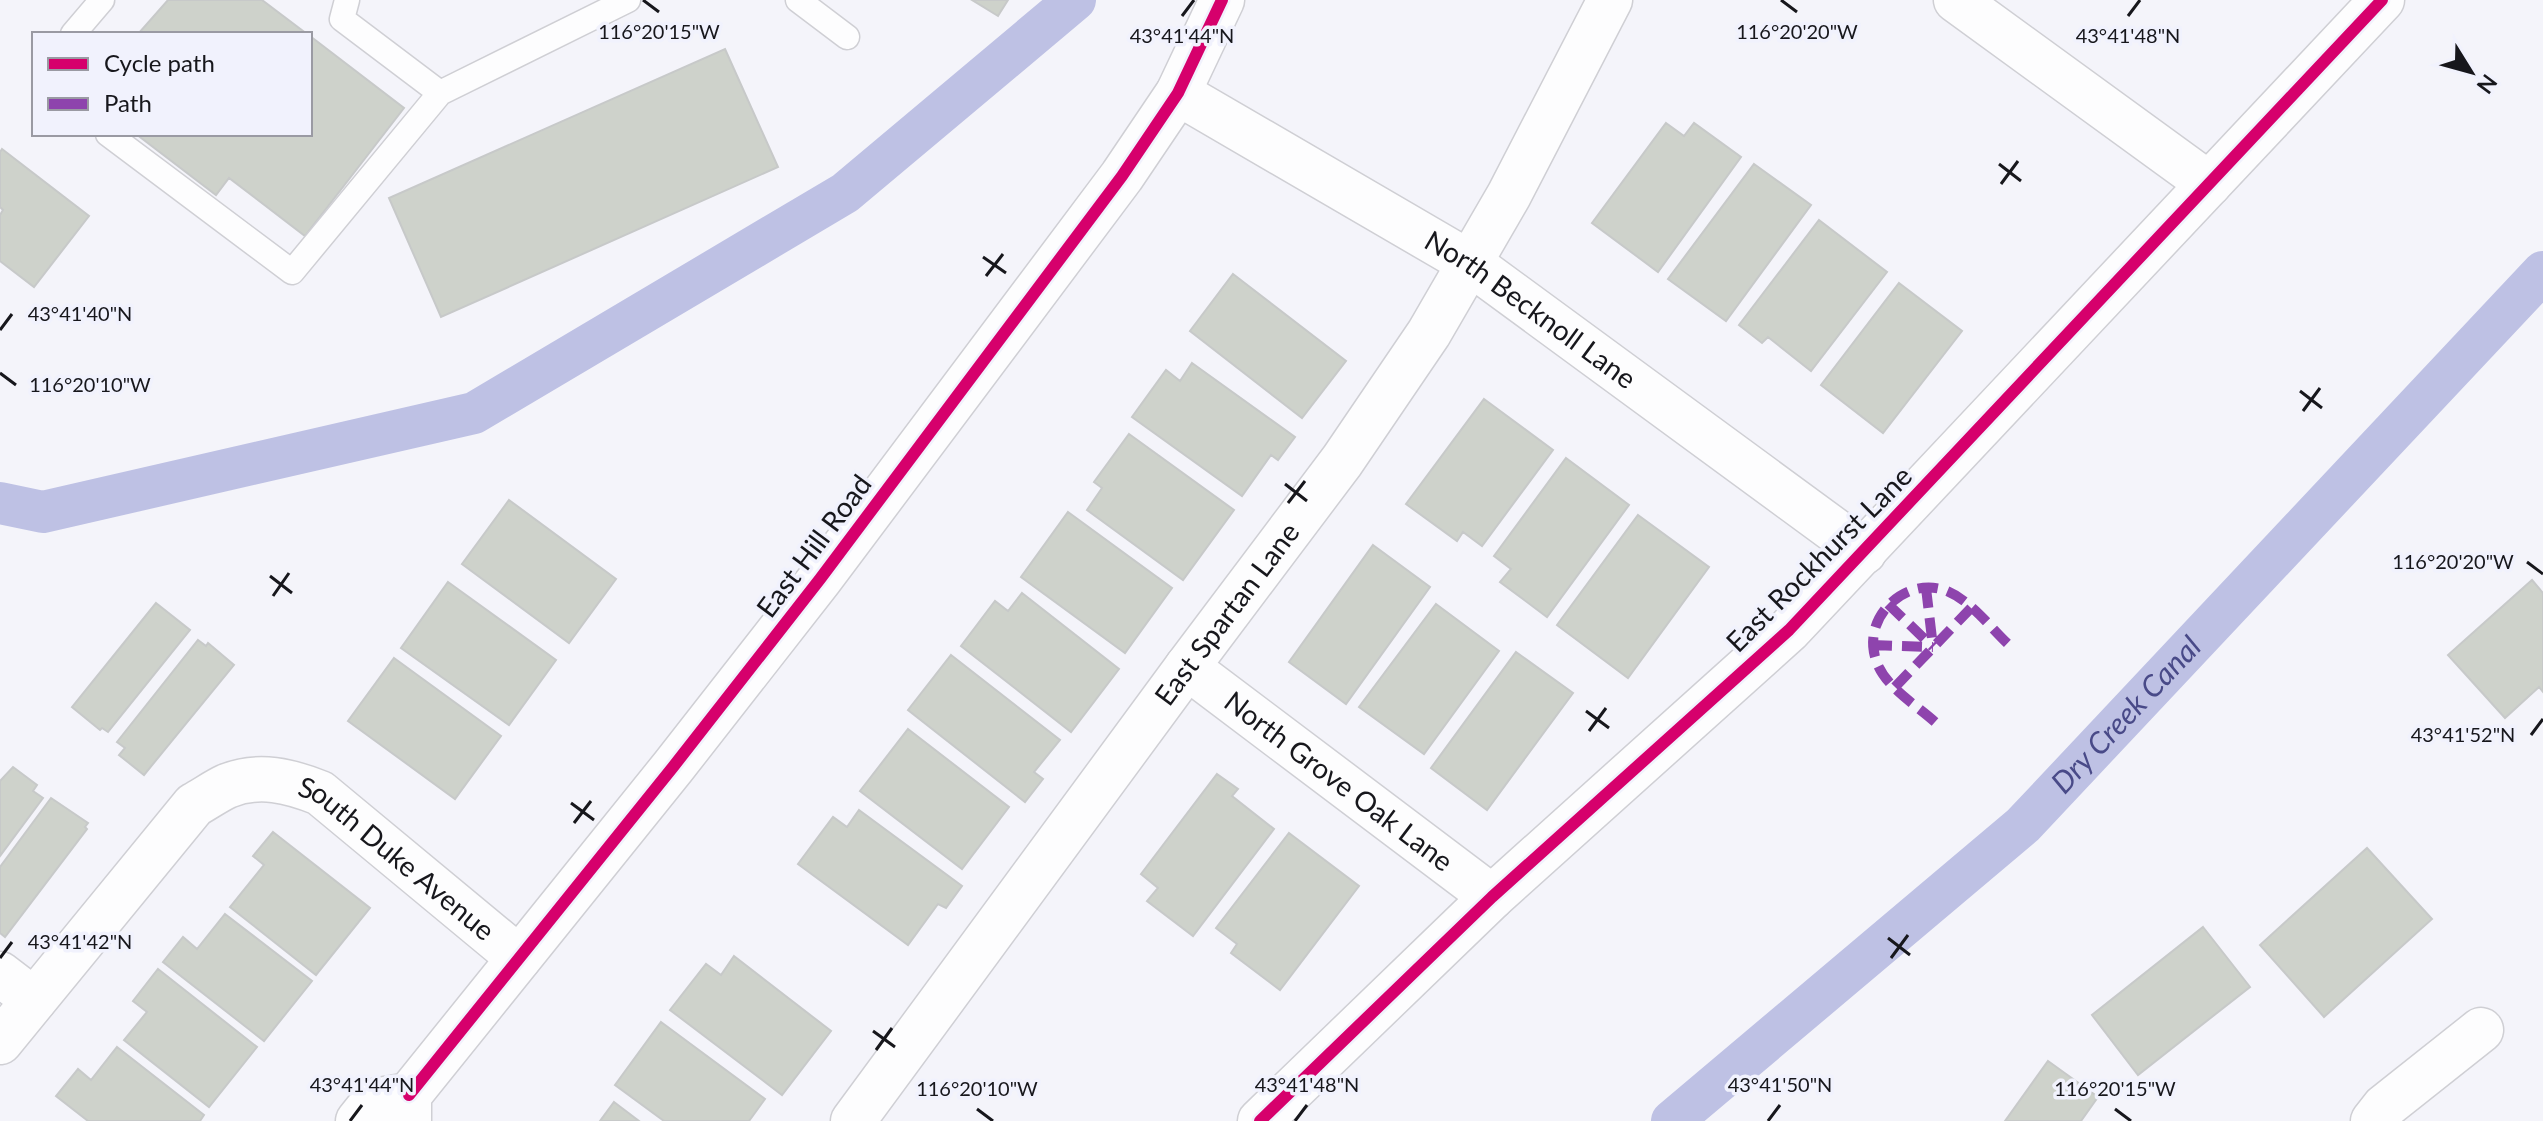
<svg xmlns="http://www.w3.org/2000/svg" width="2543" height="1121" viewBox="0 0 2543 1121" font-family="Lato,sans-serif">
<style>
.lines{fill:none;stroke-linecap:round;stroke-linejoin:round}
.canal{stroke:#bec1e4;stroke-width:42}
.building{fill:#ced2cb;stroke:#c7c9c9;stroke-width:2}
.service-casing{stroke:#cfcfd4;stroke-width:27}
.minor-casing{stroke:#cfcfd4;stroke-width:47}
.tertiary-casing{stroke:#cfcfd4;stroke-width:47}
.service{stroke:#fdfdfe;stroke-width:24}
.minor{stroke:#fdfdfe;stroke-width:44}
.tertiary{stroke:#fdfdfe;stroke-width:44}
.quiet{stroke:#8e44ad;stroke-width:10;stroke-dasharray:20 10;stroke-linecap:butt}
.cycleway-casing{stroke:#f1f2fd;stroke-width:17}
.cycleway{stroke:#d6006c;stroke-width:12}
.ticks{fill:none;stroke:#17171c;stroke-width:3}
.labels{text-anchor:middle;stroke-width:7;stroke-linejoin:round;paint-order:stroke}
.street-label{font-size:28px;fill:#17171c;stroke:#f1f2fd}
.water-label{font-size:30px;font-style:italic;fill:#494a88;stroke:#f1f2fd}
.ticks-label{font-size:20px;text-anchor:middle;fill:#17171c;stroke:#f1f2fd;stroke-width:7;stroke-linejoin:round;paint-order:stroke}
</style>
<rect width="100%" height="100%" fill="#f4f4fa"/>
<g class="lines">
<!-- canal -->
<g class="canal">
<path d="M0 503 43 512 474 413 845 193 1075 0"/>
<path id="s1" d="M1672 1121 2023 825 2543 272"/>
</g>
</g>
<!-- building -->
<path class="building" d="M168 0H262L307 34H138Z
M972 0H1008L998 16Z
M310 36 404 108 305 236 229 178 216 195 136 134H310Z
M725 49 778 167 441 317 389 198Z
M1666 123 1684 136 1694 123 1741 157 1658 272 1592 223Z
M2 149 89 216 34 287 0 261V215L3 210 0 207V152Z
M1754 164 1811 205 1726 321 1668 279Z
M1819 220 1887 272 1811 371 1768 337 1762 343 1739 325Z
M1233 274 1346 361 1302 418 1190 331Z
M1899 283 1962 331 1883 433 1821 385Z
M1192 363 1295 437 1278 460 1271 455 1242 496 1132 417 1166 370 1180 381Z
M1484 399 1553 450 1482 546 1463 532 1457 541 1406 504Z
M1129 434 1234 510 1183 580 1087 510 1102 488 1094 482Z
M1566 458 1629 505 1547 617 1500 582 1511 569 1494 556Z
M509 500 616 579 569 643 462 564Z
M1068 512 1172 588 1125 653 1021 577Z
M1638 515 1709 567 1628 678 1557 625Z
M1373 545 1430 587 1346 704 1289 662Z
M2532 580 2543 593V692L2539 687 2505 718 2448 655Z
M448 582 556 660 509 725 401 648Z
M1022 593 1119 669 1071 732 961 646 995 601 1008 611Z
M156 603 190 630 108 732 102 728 100 730 72 707Z
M1436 604 1499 651 1424 754 1359 707Z
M198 640 206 646 208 643 234 665 144 775 119 755 125 748 117 742Z
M1516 652 1573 693 1487 810 1431 768Z
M951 655 1060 740 1034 772 1043 779 1025 802 908 710Z
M394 658 501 736 455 799 348 721Z
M908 729 1009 807 962 869 860 791Z
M13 767 37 785 33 791 43 798 0 856V781Z
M1217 774 1238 789 1232 796 1274 829 1193 936 1147 901 1158 888 1141 874Z
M51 798 88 823 85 827 87 829 5 937 0 933V867Z
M859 810 962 886 946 908 938 904 908 945 798 864 833 817 847 827Z
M273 832 370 908 316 975 230 907 264 865 253 856Z
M1289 833 1359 886 1280 990 1231 953 1237 944 1216 928Z
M2367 848 2432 919 2324 1017 2260 945Z
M225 914 312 981 264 1041 163 962 183 937 197 949Z
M2203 927 2250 987 2138 1075 2092 1015Z
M734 956 831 1031 782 1095 670 1010 706 964 721 975Z
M158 969 257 1047 209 1107 124 1040 147 1012 133 1001Z
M661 1022 765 1099 749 1121H664L615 1085Z
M117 1047 204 1115 200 1121H88L56 1096 78 1069 91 1080Z
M2048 1061 2098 1097 2081 1121H2005Z
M614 1102 639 1121H600Z"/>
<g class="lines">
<defs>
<path id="service" d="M347 0 342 19 440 93 628 0
M798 0 847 37
M73 34 102 0
M108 134 292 272 440 93"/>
<g id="minor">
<path d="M1956 0 2209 184"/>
<path id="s2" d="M1178 93 1470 263 1864 552"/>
<path id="s3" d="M1187 667 1492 897"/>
<path d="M0 974 34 1000"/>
<path id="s4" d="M0 1042 194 805C205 799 216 791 227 786 259 773 290 781 320 793L519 958"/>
<path id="s5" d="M853 1121 1187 667 1342 461 1429 333 1509 195 1610 0"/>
<path d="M1260 1121 1492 897 1789 630 2382 0"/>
<path d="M2373 1121 2384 1107 2481 1030"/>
</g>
<path id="tertiary" d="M409 1095 673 767 820 579 1122 176 1178 93 1222 0
M358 1121 374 1101 409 1095V1121"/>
</defs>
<!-- service casing -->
<use href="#service" class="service-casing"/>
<!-- minor casing -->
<use href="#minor" class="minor-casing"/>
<!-- tertiary casing -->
<use href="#tertiary" class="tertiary-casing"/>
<!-- service -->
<use href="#service" class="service"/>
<!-- minor -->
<use href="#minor" class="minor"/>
<!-- tertiary -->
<use href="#tertiary" class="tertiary"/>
<!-- quiet -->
<path class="quiet" d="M1926 588 1933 647
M1888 604 1933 647
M1872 645 1933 647
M1895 687 1971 608
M1935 722C1915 704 1884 686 1876 660 1861 617 1906 575 1947 591 1971 601 1990 627 2008 644"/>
<defs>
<path id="cycleway" d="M409 1095 673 767 820 579 1122 176 1178 93 1222 0
M1260 1121 1492 897 1789 630 2382 0"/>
</defs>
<!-- cycleway casing -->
<use href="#cycleway" class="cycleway-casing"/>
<!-- cycleway -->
<use href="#cycleway" class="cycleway"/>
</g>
<!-- ticks -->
<path class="ticks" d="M643 0 659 12M1781 0 1797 12M1182 16 1194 0M2128 16 2140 0M1999 164 2021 181M2001 184 2018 161M983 257 1006 273M986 276 1003 254M0 330 12 314M0 373 16 385M2300 391 2322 408M2303 411 2320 388M1285 484 1307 501M1288 503 1305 481M2527 562 2543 574M270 576 292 593M273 596 289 573M1586 711 1609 728M1589 731 1606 708M2531 735 2543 719M571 803 594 820M574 823 591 801M1888 938 1910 955M0 958 12 942M1891 958 1908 935M873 1031 895 1047M876 1050 892 1028M977 1109 993 1121M2115 1109 2131 1121M350 1121 362 1105M1295 1121 1307 1105M1768 1121 1780 1105"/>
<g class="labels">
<!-- street labels -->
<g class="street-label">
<text dy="10" stroke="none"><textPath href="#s2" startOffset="414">North Becknoll Lane</textPath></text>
<text transform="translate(814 546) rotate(-53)" y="10">East Hill Road</text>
<text transform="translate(1819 559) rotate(-45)" y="10">East Rockhurst Lane</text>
<text dy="10" stroke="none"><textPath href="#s5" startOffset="630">East Spartan Lane</textPath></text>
<text dy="10" stroke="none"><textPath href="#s3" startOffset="190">North Grove Oak Lane</textPath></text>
<text dy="10" stroke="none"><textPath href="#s4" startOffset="540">South Duke Avenue</textPath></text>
</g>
<!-- water labels -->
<g class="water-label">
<text dy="10" stroke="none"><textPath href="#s1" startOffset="610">Dry Creek Canal</textPath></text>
</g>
</g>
<g class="ticks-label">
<text x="659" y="39">116°20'15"W</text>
<text x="1797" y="39">116°20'20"W</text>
<text x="1182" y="43">43°41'44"N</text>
<text x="2128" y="43">43°41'48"N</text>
<text x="80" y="321">43°41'40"N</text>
<text x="90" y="392">116°20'10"W</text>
<text x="2453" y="569">116°20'20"W</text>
<text x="2463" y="742">43°41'52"N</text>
<text x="80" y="949">43°41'42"N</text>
<text x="362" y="1092">43°41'44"N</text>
<text x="1307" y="1092">43°41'48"N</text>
<text x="1780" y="1092">43°41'50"N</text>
<text x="977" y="1096">116°20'10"W</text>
<text x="2115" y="1096">116°20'15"W</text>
</g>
<!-- legend -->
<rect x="32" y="32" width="280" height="104" fill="#f1f2fd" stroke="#9a9aa3" stroke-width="2"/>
<rect x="48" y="58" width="40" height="12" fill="#d6006c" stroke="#9a9aa3" stroke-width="2"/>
<text x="104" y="72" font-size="24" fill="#17171c">Cycle path</text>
<rect x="48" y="98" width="40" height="12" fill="#8e44ad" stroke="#9a9aa3" stroke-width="2"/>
<text x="104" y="112" font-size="24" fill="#17171c">Path</text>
<!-- north arrow -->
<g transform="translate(2471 72) rotate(127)" stroke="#f1f2fd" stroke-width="6" paint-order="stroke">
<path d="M0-6L14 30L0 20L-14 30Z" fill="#17171c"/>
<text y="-12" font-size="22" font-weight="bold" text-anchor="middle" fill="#17171c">N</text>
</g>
</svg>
